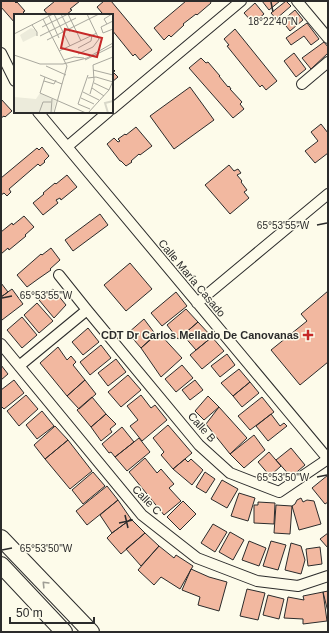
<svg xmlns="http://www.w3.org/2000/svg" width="329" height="633" viewBox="0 0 329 633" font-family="Arial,sans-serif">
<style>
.building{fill:#f2b8a0;stroke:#2b2b2b}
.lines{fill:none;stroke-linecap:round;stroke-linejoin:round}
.minor-casing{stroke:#2b2b2b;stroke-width:12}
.primary-casing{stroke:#2b2b2b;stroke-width:18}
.minor{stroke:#fdfbea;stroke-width:10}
.primary{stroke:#fdfbea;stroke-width:16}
.oneway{stroke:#9e9d94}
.ticks{fill:none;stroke:#2b2b2b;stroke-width:1.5}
.poi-dot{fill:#c62828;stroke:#fdfbea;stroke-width:1.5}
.labels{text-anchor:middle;stroke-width:3;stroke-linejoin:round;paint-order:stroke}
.street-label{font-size:11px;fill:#2b2b2b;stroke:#fdfbea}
.poi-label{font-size:11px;font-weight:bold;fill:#2b2b2b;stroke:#fdfbea;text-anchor:end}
.inset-river{fill:none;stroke:#d8d7c9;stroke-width:2}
.inset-road{fill:none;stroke:#a9a89e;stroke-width:1}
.view{fill:#c62828;fill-opacity:0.15;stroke:#c62828;stroke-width:2}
.inset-edge{fill:none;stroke:#2b2b2b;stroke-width:2}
.ticks-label{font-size:10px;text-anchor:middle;fill:#2b2b2b;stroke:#fdfbea;stroke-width:3;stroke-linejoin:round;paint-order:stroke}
</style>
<rect width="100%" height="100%" fill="#fdfbea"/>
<!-- building -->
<path class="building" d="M1 1H14L16 3 17 2 25 11 23 12 26 15H15V23L1 7Z
M55 1H80L70 9 72 10 66 15H48L44 10Z
M104 1H111L152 50 140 60 135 54 133 56 112 30V15H99L102 13 97 7Z
M186 1H210L211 3 197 15 196 14 183 24 184 25 171 37 169 35 164 40 154 28Z
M262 1H280L269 10Z
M286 1 291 6 276 19 271 13Z
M255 3 264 14 253 23 244 13Z
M295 10 303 20 290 31 282 21Z
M307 23 319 39 311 45 304 36 291 45 286 38Z
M235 29 277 81 266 90 262 85 260 87 227 46 229 45 224 39Z
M324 42 328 47V53L311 69 302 58Z
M294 53 306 69 296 77 284 61Z
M201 58 206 63 208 62 220 76H219L228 87 229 86 231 89H230L242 102 240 104 244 109 233 118 189 68Z
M112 68 115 71 113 72 118 77 112 82Z
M190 87 214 120 174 149 150 116Z
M1 99 12 111 5 117 4 116 1 118Z
M321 124 328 133V153L315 163 305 151 318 141 311 132Z
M136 127 152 146 140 155 139 154 131 161 132 162 126 166 121 161H120L107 144 114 138 118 142 120 141 118 139 125 134 126 135Z
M42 147 49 156 44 161 45 162 40 166 38 164 9 189 11 192 7 196 4 193 1 195V178L37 148 39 150Z
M229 165 234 171 238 169 241 173 237 175 242 181 241 182 247 190 244 192 249 198 230 214 205 185Z
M67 175 77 187 61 200 60 198 56 200 58 203 43 215 33 203 44 194 43 193 55 183 56 184Z
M100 214 108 225 73 251 65 240Z
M24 216 34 227 25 235 26 236 9 250 8 248 1 254V232L12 223 13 225Z
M51 248 60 260 50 269 51 270 38 279 27 287 17 275 41 254 42 255Z
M130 263 152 289 126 311 104 285Z
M1 283 8 292 1 297Z
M12 289 23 304 2 320 1 318V297Z
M53 289 66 305 54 318 39 300Z
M328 291V362L300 385 271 350 307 321 301 314Z
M176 292 187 306 162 326 151 313Z
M37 303 53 321 39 333 24 315Z
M186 309 198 322 178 339 167 325Z
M22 317 37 335 22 348 7 330Z
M144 319 156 335 141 348 128 333Z
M198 322 212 337 196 350 183 335Z
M88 328 99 342 83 355 72 342Z
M158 332 182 358 161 377 141 348Z
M212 337 224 351 202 369 190 355Z
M101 345 111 358 90 375 80 362Z
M58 347 67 360 71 356 76 362 73 365 85 380 67 396 40 363Z
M227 354 235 365 220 377 211 366Z
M116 359 126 372 108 386 98 373Z
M1 365 8 374 1 380Z
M182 365 193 378 176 392 165 379Z
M239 369 250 382 233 396 221 383Z
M128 375 141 390 121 407 108 392Z
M14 380 24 393 4 409 1 406V390Z
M85 380 96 394 79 409 67 396Z
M195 380 203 390 190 400 182 390Z
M250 382 259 393 242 407 233 396Z
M26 395 38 409 19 426 7 411Z
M141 395 151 408 155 405 167 420 142 441 130 426 138 420 127 406Z
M208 396 219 407 204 420 195 411Z
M92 397 106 414 91 427 77 410Z
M262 397 274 412 250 430 238 416Z
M219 407 247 438 230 454 206 424Z
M42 411 54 426 37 439 26 425Z
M106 414 116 424 110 429 112 432 101 441 91 427Z
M271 414 280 426 284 423 287 426 268 441 256 426Z
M168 425 192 453 173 469 161 455 164 452 153 438Z
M55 426 68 440 45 459 34 445Z
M122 427 134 442 115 457 111 452 109 453 102 444Z
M254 435 265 450 244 468 230 454Z
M139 438 150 452 127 471 115 457Z
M68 440 92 471 70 489 45 459Z
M291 448 305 465 291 477 276 460Z
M269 452 281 466 270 476 258 462Z
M145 458 157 473 161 469 174 484 169 488 181 501 164 515 129 472Z
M185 459 188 462 191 459 203 470 192 485 173 469Z
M93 472 105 486 83 504 72 490Z
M205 472 215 479 206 493 196 487Z
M328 475V502L325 504 312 488Z
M222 480 238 489 227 508 211 499Z
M107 486 118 500 87 525 76 511Z
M239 493 255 498 248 521 231 516Z
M301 498 303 502 307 500 314 501 321 524 299 530 292 506 295 504 297 500Z
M118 500 131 519 112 533 100 515Z
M183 501 196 514 180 530 167 517Z
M258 502 275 503 274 524 254 523V505H258Z
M276 505 292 506 290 534 274 533Z
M131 519 145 533 121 554 107 538 112 533Z
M213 524 227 532 215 552 201 543Z
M230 532 244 540 233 560 219 552Z
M145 533 159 546 141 566 126 549Z
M328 533V548L320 539Z
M249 541 266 548 259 566 242 560Z
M271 541 286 545 278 570 263 566Z
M291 543 301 546 305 560 301 574 285 570Z
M159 546 174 558 176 555 193 566 180 589 161 577 154 585 138 570Z
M320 547 322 564 308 566 306 549Z
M191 569 209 577 227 582 219 611 198 605 200 597 182 590Z
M247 589 265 593 258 620 240 616Z
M328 591V612L323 592Z
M323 592 327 621 303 624V619L284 618 288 597 304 600 303 596Z
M268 595 284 599 279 619 263 615Z"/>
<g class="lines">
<defs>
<path id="minor" d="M297 1 328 38
M1 53 15 81
M302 84 328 62
M112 109 241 1
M38 112 328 459
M68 146 108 112
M59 275 87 310 199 445 230 473 279 492 328 459
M197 303 328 194
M1 344 142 515 197 558 257 581 298 586 328 576
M19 366 87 310"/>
<path id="primary" d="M1 538 91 632
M1 565 64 632"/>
</defs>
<!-- minor casing -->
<use href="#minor" class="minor-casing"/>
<!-- primary casing -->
<use href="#primary" class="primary-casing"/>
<!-- minor -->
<use href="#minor" class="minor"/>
<!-- primary -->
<use href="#primary" class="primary"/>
</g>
<!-- one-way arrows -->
<defs><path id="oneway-chevron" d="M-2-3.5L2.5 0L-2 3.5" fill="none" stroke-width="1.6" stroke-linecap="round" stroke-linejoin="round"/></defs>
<use class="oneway" href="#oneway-chevron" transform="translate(45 584) rotate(-134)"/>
<!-- ticks -->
<path class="ticks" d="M271 2 273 12M317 225 327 223M2 298 12 296M317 477 327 475M125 515 128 528M119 523 133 520M2 550 12 548"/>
<!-- markers -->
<path class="poi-dot" d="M306 329h4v4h4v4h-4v4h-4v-4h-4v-4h4z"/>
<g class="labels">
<!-- street labels -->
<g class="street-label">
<text transform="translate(192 278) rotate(50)" y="4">Calle María Casado</text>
<text transform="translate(202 427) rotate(48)" y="4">Calle B</text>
<text transform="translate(147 500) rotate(46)" y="4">Calle C</text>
</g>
<!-- poi labels -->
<g class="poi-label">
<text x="299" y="339">CDT Dr Carlos Mellado De Canovanas</text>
</g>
</g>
<!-- overview -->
<g transform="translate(14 14)">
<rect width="99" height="99" fill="#fdfbea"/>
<path d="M17 14 22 16 23 21 9 28 6 21ZM26 79 42 87 39 99H0V83L22 85Z" fill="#ecebdb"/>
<path class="inset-river" d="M94 99 91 89 99 87"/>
<path class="inset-road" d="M34 0 45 24M40 0 56 32M47 0 56 18M54 0 67 27M98 0 90 5 93 10 99 7M29 5 53 52 40 99M93 10 87 13 89 19 99 15M18 11 23 18V22M28 13 54 0M0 20 39 0M26 22 62 4M33 26 85 0M64 34 77 27 78 21M45 37 83 19M64 40 79 33 85 25 73 0M0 41 26 50H49L73 44 99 29M50 46 60 43 70 44M71 46 99 32M32 52 52 61M79 56 99 61M26 61 48 70M31 63 26 79 72 99M74 64 82 63 99 68M30 67 40 70 42 66M80 69 95 76M78 74 90 82M69 78 85 86M76 80 80 66 79 51 99 43M67 84 80 90M64 90 74 61M64 90 76 95M25 99 29 88H37M37 99 38 85M74 99 95 76 99 67"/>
<path class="view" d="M51 15 88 24 83 43 47 34Z"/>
<rect width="99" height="99" class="inset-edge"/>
</g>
<g class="ticks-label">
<text x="273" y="25">18°22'40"N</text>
<text x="283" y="229">65°53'55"W</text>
<text x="46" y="299">65°53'55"W</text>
<text x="283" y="481">65°53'50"W</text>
<text x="46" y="552">65°53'50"W</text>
</g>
<!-- border -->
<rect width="329" height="633" fill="none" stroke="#2b2b2b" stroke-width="4"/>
<!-- scale -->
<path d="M10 617v6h84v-6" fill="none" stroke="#2b2b2b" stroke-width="2"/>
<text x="16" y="617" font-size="12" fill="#2b2b2b" stroke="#fdfbea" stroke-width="3" paint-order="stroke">50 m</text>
</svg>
